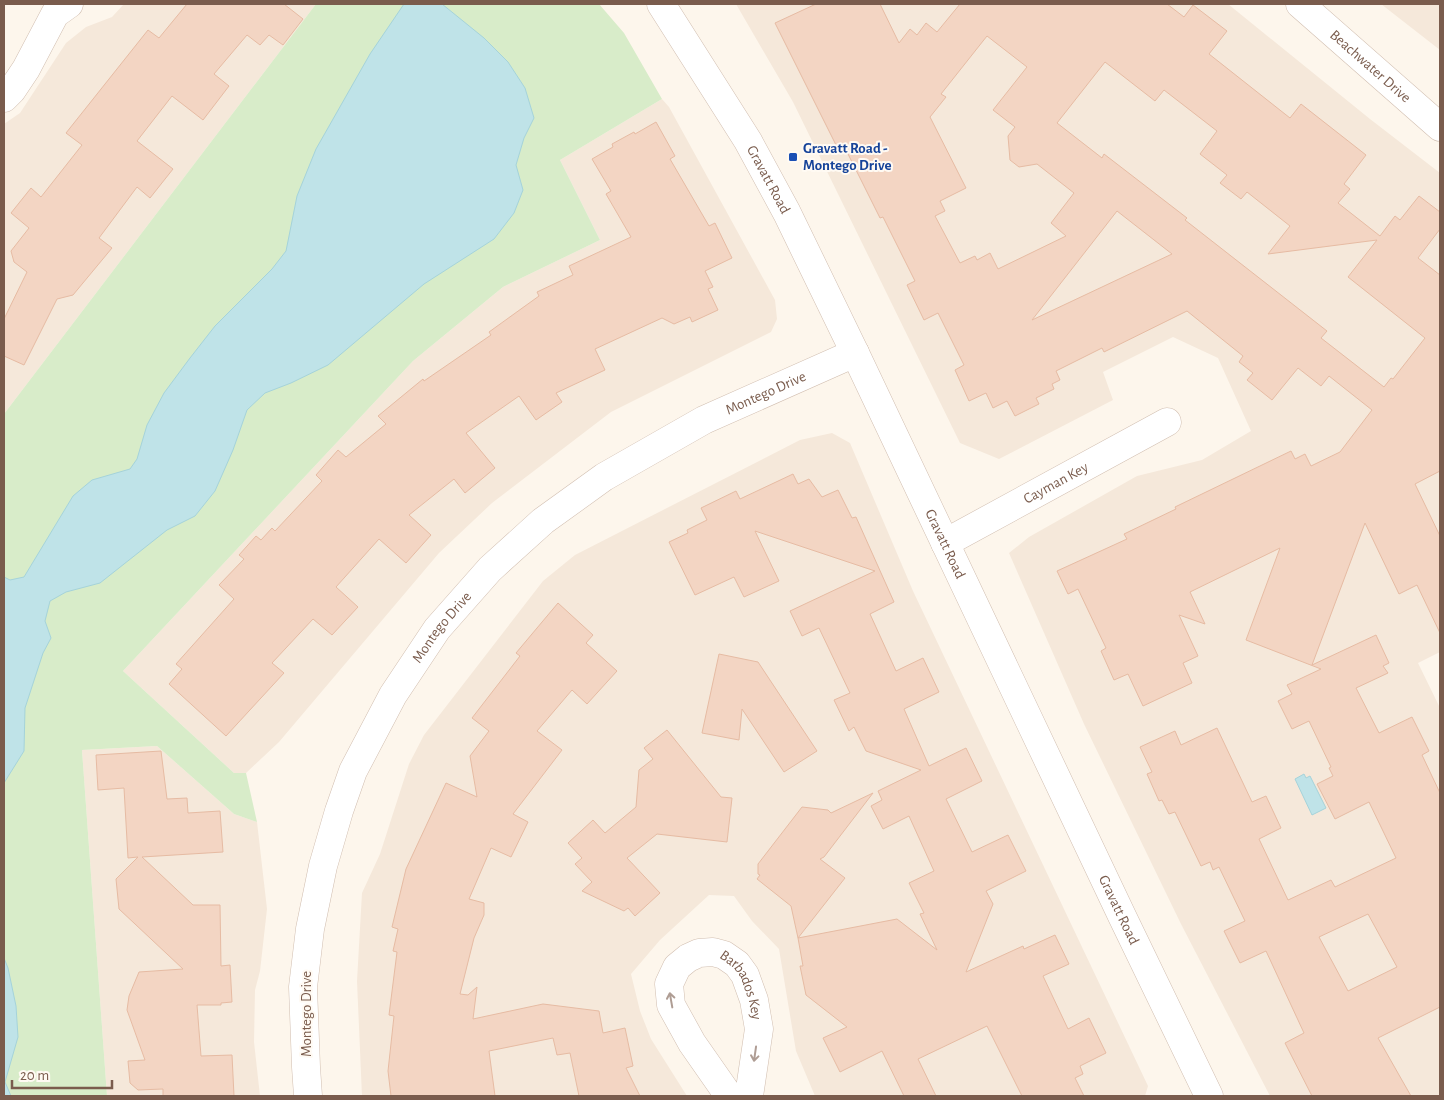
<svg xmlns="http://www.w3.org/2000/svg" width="1444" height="1100" viewBox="0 0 1444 1100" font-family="'Alegreya Sans',sans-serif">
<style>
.residential{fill:#f5e8da}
.green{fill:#d8ecc9}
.water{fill:#bfe3e8;stroke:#a5d3da}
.building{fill:#f3d5c3;stroke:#e6bba3;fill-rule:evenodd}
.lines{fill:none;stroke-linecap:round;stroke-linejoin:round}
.minor-casing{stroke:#d1beb0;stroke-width:29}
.tertiary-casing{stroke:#d1beb0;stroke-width:29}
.minor{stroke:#fff;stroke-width:28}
.tertiary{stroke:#fff;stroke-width:28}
.oneway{stroke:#af9d94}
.transit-dot{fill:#1a4fb4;stroke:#fffaf3;stroke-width:2}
.labels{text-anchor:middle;stroke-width:4;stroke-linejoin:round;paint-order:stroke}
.street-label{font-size:15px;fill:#7a5c4d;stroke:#fffaf3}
.transit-label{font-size:15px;font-weight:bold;fill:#164399;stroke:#fffaf3;text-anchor:start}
</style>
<rect width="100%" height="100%" fill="#fdf6ec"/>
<!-- residential -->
<path class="residential" d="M124 4H316L4 414V124L20 113 66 43 86 27 112 17Z
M736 4H1228L1370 119 1440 173V652L1418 663 1440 708V1096H1270L1181 924 1084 724 1009 553 1029 537 1137 476 1202 460 1251 431 1218 358 1173 337 1103 372 1113 400 999 459 960 443 793 102Z
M1381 4H1440V50Z
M662 99 669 107 775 300 777 319 771 332 611 412 492 503 439 553 279 742 246 773H234L123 671 413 361 503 287 600 240 560 160Z
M832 433 850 443 913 591 1148 1086 1145 1096H815L796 1051 779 949 752 921 734 896 709 895 660 940 631 974 640 1011 651 1039 687 1096H362L357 981 362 893 380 854 409 764 424 735 543 581 575 555 800 440Z
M157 746 234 814 257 822 267 909 260 971 255 990 254 1042 260 1096H107L82 750Z"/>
<!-- green -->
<path class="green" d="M316 4H599L624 33 662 99 560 160 600 240 503 287 413 361 123 671 234 773H246L257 822 234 814 157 746 82 750 107 1096H4V414Z"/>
<!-- water -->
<path class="water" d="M404 4H442L484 38 508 62 525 88 534 118 524 138 516 165 523 190 514 213 494 239 424 284 328 365 291 383 265 393 247 410 233 450 215 491 195 516 167 530 100 583 66 592 50 601 45 621 51 638 43 653 25 708 24 751 4 783V577L10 580 24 577 73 496 92 480 130 469 137 459 147 425 164 393 190 358 215 326 272 269 286 251 297 196 316 149 370 54Z
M1304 774 1306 778 1310 776 1326 808 1312 815 1295 779Z
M4 958 8 968 16 1006 18 1037 5 1082 11 1096H4Z"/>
<!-- building -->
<path class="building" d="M187 4H284L303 19 283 45 269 35 260 45 247 35 214 74 229 86 203 120 172 96 137 141 173 169 150 198 137 187 99 238 112 248 73 295 57 299 24 365 4 356V319L27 272 14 262 11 251 29 228 11 213 31 188 41 197 82 145 66 133 148 30 159 38Z
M816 4H880L899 43 910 29 917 35 926 23 937 32 960 4H1167L1184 17 1193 5 1227 31 1209 54 1290 118 1301 104 1366 155 1344 184 1350 189 1338 203 1380 236 1395 216 1400 220 1419 196 1440 212V229L1418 258 1440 275V471L1415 484 1440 536V633L1417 585 1399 594 1365 523 1312 665 1376 635 1389 663 1383 666 1388 673 1356 688 1379 733 1412 717 1429 751 1422 755 1440 793V1007L1378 1038 1411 1096H1312L1285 1043 1304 1033 1266 951 1240 963 1224 931 1245 921 1219 867 1213 870 1210 862 1201 866 1175 812 1169 814 1162 800 1159 801 1147 774 1152 772 1140 747 1175 731 1181 745 1217 728 1252 802 1266 796 1281 828 1259 839 1288 900 1331 880 1335 887 1396 858 1369 802 1335 819 1317 784 1333 776 1329 768 1331 767 1309 721 1292 729 1278 701 1292 694 1287 685 1321 669 1246 640 1280 548 1190 592 1205 624 1179 615 1198 656 1183 663 1192 683 1143 706 1128 674 1114 680 1101 651 1106 648 1078 589 1068 594 1057 571 1127 539 1124 534 1176 509 1175 507 1291 451 1295 459 1305 454 1311 466 1340 452 1372 410 1329 376 1321 386 1298 368 1272 400 1247 380 1253 373 1239 362 1243 356 1187 311 1104 352 1102 348 1056 371 1060 380 1052 384 1054 389 1036 398 1039 404 1015 416 1007 401 993 408 986 393 969 401 955 370 964 365 938 313 924 320 907 285 915 281 883 217 880 218 843 144 837 147 775 23ZM987 36 1027 67 993 110 1015 127 1008 136 1010 160 1019 167 1037 164 1074 193 1051 223 1066 236 998 269 990 253 977 260 975 256 960 263 935 216 945 211 940 201 966 188 930 117 946 97 941 94ZM1105 62 1155 101 1164 90 1217 131 1200 154 1227 175 1220 183 1241 199 1247 192 1290 226 1268 254 1377 240 1348 277 1425 338 1393 379 1391 378 1384 387 1321 338 1327 331 1185 220 1187 218 1104 154 1102 158 1057 123ZM1117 211 1172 254 1032 320 1089 247ZM1368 914 1397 967 1348 991 1319 937Z
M656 122 675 156 670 159 709 226 715 223 732 258 705 271 713 287 708 289 718 310 692 322 690 317 674 324 662 318 595 349 605 370 556 393 562 402 536 420 519 396 466 433 495 468 465 493 454 479 409 515 431 535 406 563 379 539 336 587 358 607 332 635 313 619 272 663 284 673 226 736 169 684 182 669 176 664 234 599 219 585 244 559 239 555 256 536 261 540 272 528 275 531 322 481 316 475 338 450 346 457 386 424 378 416 423 379 424 381 491 335 489 332 539 296 537 292 573 275 569 266 631 237 606 194 611 191 592 159 613 147 612 144 634 132 635 134Z
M793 474 798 484 809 479 822 497 838 490 852 518 856 517 894 602 870 614 896 671 923 658 939 692 904 709 929 766 966 748 982 781 946 799 972 852 1008 835 1026 871 986 891 993 904 966 972 1023 946 1024 949 1055 935 1069 964 1043 976 1068 1029 1089 1018 1106 1053 1080 1066 1083 1074 1075 1078 1084 1096H1022L987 1026 918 1059 936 1096H904L882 1051 840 1072 823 1038 847 1027 806 995 800 966H803L798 938 897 919 937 950 920 914 924 913 909 883 934 871 909 816 883 829 871 806 882 800 878 791 921 770 866 751 854 727 849 731 834 700 850 693 819 628 802 636 790 611 875 571 755 531 779 581 744 597 734 577 695 595 669 542 688 533 687 530 707 520 701 508 736 491 740 499Z
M558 603 593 635 586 643 617 671 587 704 572 690 537 731 562 750 513 814 528 822 511 857 491 848 469 899 484 903V915L474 938 460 994 468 995 477 987 473 1019 543 1004 599 1011 603 1033 625 1028 633 1066 626 1068 640 1096H579L570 1053 557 1055 553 1038 489 1051 495 1096H391L388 1071 394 1016 389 1015 397 952 393 951 398 929 392 927 406 869 446 783 477 797 470 756 489 731 472 718 520 656 516 653Z
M719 654 758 662 817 751 784 772 742 709 739 740 702 733Z
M667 730 721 797 732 798 727 842 657 834 627 858 660 893 635 916 628 908 624 911 582 891 592 882 575 864 582 858 568 843 593 820 605 833 636 807 639 770 653 759 644 748Z
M161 751 167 799 187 798 188 813 220 811 223 852 142 857 193 905H220L221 966 230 965 232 1002 221 1003V1005H197L201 1056 232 1055 234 1096H163V1089L138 1090 130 1083 128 1061 145 1060 127 1010 129 996 139 972 183 969 119 909 116 879 138 857 128 858 124 788 98 790 96 755Z
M873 793 824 857 820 859 845 878 798 938 791 906 757 879 760 875 758 874V864L802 807 828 810 831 813Z"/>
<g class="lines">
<defs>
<g id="minor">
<path id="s1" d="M1300 4 1440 127"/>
<path d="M4 98 12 90 26 69 55 14 69 4"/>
<path id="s2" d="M945 543 1167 422"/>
<path id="s3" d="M308 1096 306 1067 303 987 310 929 323 866 339 811 353 771 393 695 437 629 490 569 543 521 604 477 704 420 855 353"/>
<path id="s4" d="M729 1096 692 1043 671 1005 669 984 677 967 688 958 699 953 713 952 724 955 737 964 745 975 754 1000 759 1029 749 1096"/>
</g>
<g id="tertiary">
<path id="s5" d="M661 4 748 141 787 213 855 353 1122 916 1209 1096"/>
</g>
</defs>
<!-- minor casing -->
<use href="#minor" class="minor-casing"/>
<!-- tertiary casing -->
<use href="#tertiary" class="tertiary-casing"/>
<!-- minor -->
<use href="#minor" class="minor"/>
<!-- tertiary -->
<use href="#tertiary" class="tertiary"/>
</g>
<!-- one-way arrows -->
<defs><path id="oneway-shaft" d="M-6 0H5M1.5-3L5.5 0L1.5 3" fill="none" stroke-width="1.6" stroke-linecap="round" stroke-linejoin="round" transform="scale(1.25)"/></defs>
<g class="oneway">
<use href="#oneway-shaft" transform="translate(671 1000) rotate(-100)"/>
<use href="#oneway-shaft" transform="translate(755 1054) rotate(98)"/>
</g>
<!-- markers -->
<rect class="transit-dot" x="788" y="152" width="10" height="10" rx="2.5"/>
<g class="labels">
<!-- street labels -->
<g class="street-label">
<text dy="5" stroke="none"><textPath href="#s1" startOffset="94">Beachwater Drive</textPath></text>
<text dy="5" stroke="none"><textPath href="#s5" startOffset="206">Gravatt Road</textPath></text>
<text dy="5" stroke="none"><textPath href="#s3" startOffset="906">Montego Drive</textPath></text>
<text dy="5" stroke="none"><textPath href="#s2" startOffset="126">Cayman Key</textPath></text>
<text dy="5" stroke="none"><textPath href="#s5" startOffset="611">Gravatt Road</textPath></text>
<text dy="5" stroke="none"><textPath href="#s3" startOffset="501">Montego Drive</textPath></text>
<text dy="5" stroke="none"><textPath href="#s5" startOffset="1016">Gravatt Road</textPath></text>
<text dy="5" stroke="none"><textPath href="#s4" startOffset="236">Barbados Key</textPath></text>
<text transform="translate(306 1014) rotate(-90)" y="5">Montego Drive</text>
</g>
<!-- transit labels -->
<g class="transit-label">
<text x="803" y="153">Gravatt Road -<tspan x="803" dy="17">Montego Drive</tspan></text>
</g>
</g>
<!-- border -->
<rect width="1444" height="1100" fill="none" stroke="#7a5c4d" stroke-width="10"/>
<!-- scale -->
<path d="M12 1080v8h100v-8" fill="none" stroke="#7a5c4d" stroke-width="2.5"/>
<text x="20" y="1080" font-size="15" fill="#7a5c4d" stroke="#fffaf3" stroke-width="4" paint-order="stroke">20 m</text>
</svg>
